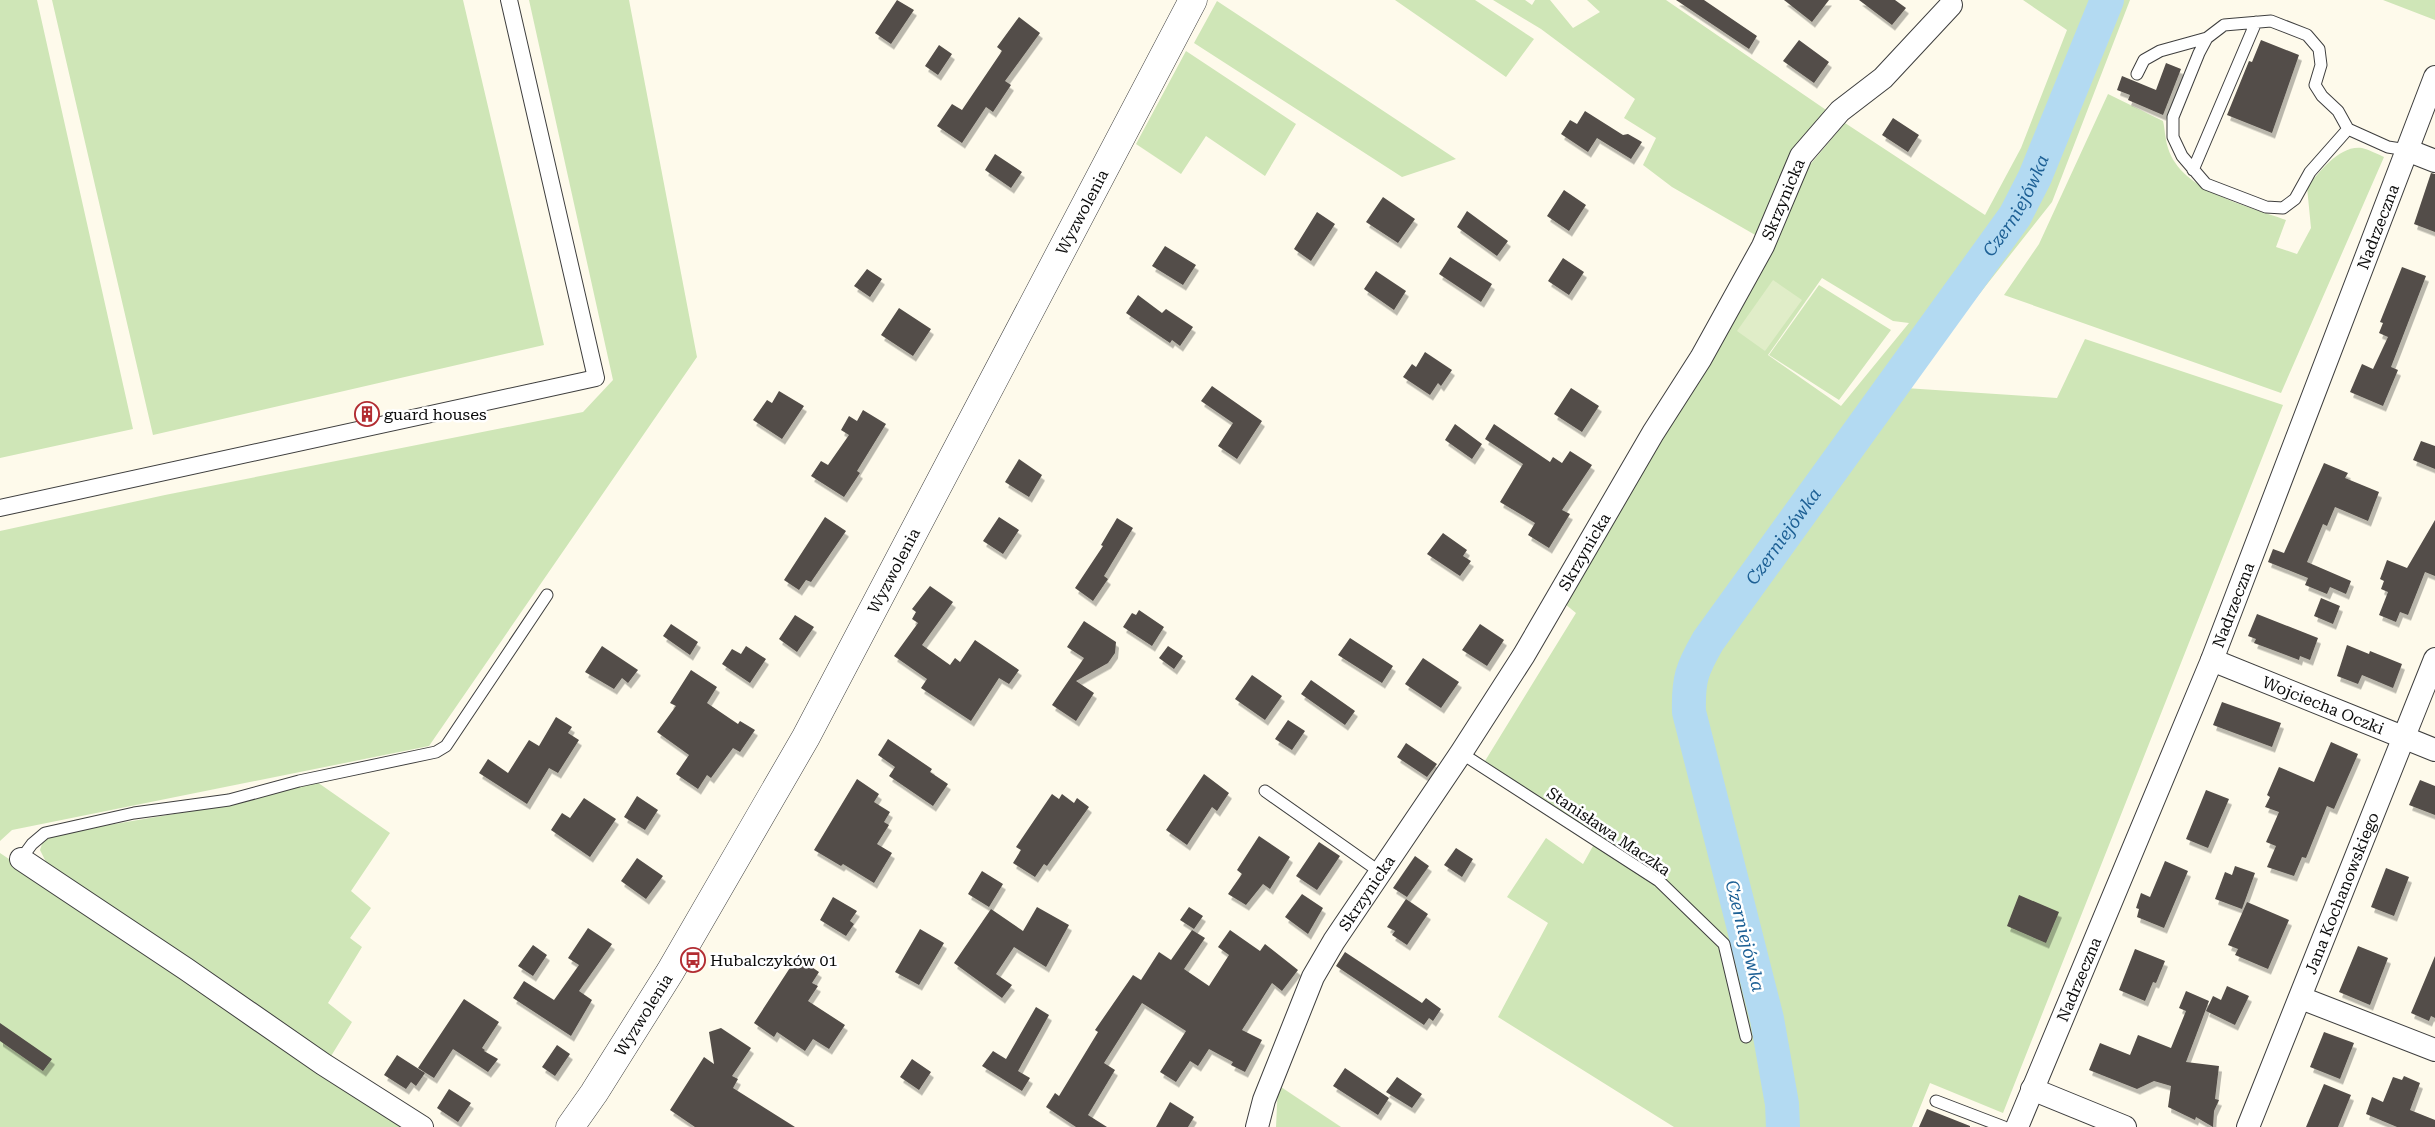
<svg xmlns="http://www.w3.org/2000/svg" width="2435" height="1127" viewBox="0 0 2435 1127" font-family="'Roboto Serif',serif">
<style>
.green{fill:#cfe6b7;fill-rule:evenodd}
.pitch{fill:#e0edc8}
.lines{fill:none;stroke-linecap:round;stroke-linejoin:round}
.river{stroke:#b3daf2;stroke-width:34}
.building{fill:#534d48;filter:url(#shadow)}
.service-casing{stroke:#3e3e3e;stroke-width:13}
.pedestrian-casing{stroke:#3e3e3e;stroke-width:18}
.minor-casing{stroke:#3e3e3e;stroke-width:24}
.tertiary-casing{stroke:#3e3e3e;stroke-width:29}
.service{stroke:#fff;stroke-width:11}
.pedestrian{stroke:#fff;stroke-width:16}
.minor{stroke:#fff;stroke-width:22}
.tertiary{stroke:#fff;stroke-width:28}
.labels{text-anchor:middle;stroke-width:5;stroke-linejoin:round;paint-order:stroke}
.street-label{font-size:16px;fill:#0b0b0b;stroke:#fff}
.poi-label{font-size:16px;fill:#0b0b0b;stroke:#fff;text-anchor:start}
.water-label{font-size:18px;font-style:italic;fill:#1d6095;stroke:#fff}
</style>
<defs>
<filter id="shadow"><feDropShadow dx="3" dy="5.5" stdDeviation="0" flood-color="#0004"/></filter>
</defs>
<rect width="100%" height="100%" fill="#fefaeb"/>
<!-- green -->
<path class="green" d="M0 0H37L133 429 0 458Z
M52 0H463L544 345 153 435Z
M529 0H629L697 357 429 746 12 830 0 841V531L165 495 583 412 613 380Z
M1395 0H1475L1534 39 1506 77Z
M1493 0H1525L1532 5 1535 0H1550L1573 28 1600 12 1587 0H1666L1832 114 1757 236 1672 187 1643 165 1656 138 1624 118 1635 99 1541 29Z
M2023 0H2130L2052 202 1905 388 2057 398 2085 339 2283 405 2003 1113 1930 1083 1912 1127H1674L1498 1017 1548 923 1507 897 1546 838 1583 864 1598 837 1485 761 1576 613 1565 604 1798 179 1845 123 1985 215 2021 148 2067 30ZM1822 278 1893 321 1909 323 1841 406 1768 355Z
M2383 0H2435V20Z
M1217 1 1456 159 1402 177 1194 43Z
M1186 51 1296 124 1265 176 1206 136 1181 174 1136 144Z
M2108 94 2163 121C2165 129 2165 139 2168 148 2181 191 2248 206 2286 220L2276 247 2297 254 2311 228 2307 187C2320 172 2339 145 2362 148 2370 150 2377 154 2384 157L2281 393 2004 295 2039 244Z
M1819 285 1891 330 1839 400 1769 355Z
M317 782 390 833 351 891 371 908 350 938 362 947 328 1003 352 1022 328 1061 53 876 40 850 43 841 61 833 245 802Z
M0 853 410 1127H0Z
M1278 1085 1341 1127H1276Z"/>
<!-- pitch -->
<path class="pitch" d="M1773 280 1802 300 1765 351 1737 331Z"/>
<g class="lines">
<!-- river -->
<path class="river" id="s1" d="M1783 1127 1782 1104 1767 1019 1689 712C1688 679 1692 669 1708 641L2015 216 2035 177 2107 0"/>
</g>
<!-- building -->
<path class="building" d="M897 0 914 10 891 44 875 33Z
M1676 0H1704L1757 36 1749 49Z
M1784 0H1829L1812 22Z
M1859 0H1895L1906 8 1892 25Z
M1019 17 1040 33 1005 81 1011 85 993 112 986 107 962 143 937 126 952 104 962 110 1002 51 997 47Z
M1799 40 1829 62 1814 83 1783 61Z
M2261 40 2299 55 2272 133 2227 115 2249 61 2252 62Z
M939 45 952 54 938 75 925 66Z
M2166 63 2181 69 2163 115 2128 100 2130 95 2117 90 2122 76 2156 90Z
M1585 111 1623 135 1628 134 1642 142 1631 159 1597 138 1588 152 1561 134 1570 120 1577 124Z
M1893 118 1919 135 1908 152 1882 135Z
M995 154 1022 172 1011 188 985 170Z
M2431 173 2435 174V232L2414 224Z
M1564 190 1586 205 1569 231 1547 216Z
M1383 197 1415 219 1398 243 1366 222Z
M1467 211 1508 241 1497 256 1457 227Z
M1317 212 1335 224 1311 261 1294 249Z
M1165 246 1196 265 1183 285 1152 266Z
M1450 257 1492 284 1481 302 1439 274Z
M1563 258 1584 272 1569 295 1548 281Z
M2402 267 2426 276 2391 367 2398 370 2383 406 2350 392 2362 364 2373 369 2388 337 2379 333 2383 323 2380 322Z
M867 269 882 279 870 297 854 286Z
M1376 271 1406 291 1394 310 1364 289Z
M1138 295 1162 313 1166 309 1193 327 1180 346 1172 340 1170 343 1126 313Z
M899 308 931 329 913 356 881 335Z
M1425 352 1452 370 1441 386 1438 383 1430 395 1403 377 1412 364 1416 367Z
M1212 386 1262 421 1237 459 1218 446 1233 423 1201 401Z
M1571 388 1599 406 1582 432 1554 414Z
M779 391 804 406 782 439 753 420 767 400 772 403Z
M863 410 886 424 857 471 860 473 844 497 811 476 821 461 828 465 849 435 841 430 849 416 857 421Z
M1455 424 1482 444 1472 459 1445 440Z
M1494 424 1550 462 1553 457 1562 463 1570 451 1592 465 1562 510 1570 514 1549 548 1528 535 1535 523 1500 502 1523 464 1485 439Z
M2421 441 2435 446V469L2413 460Z
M1019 459 1042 475 1029 497 1005 482Z
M2324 463 2348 473 2345 478 2379 492 2368 521 2335 507 2327 526 2323 524 2307 562 2351 581 2346 594 2330 587 2327 594 2305 585 2308 578 2268 562 2273 549 2284 553Z
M825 517 846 531 811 582 806 580 799 590 784 580Z
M999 517 1019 530 1003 554 983 541Z
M1117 518 1133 528 1104 576 1108 579 1093 601 1075 588 1103 546 1101 545Z
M2435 520V576L2425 572 2408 615 2400 612 2396 622 2379 615 2388 592 2381 589 2384 581 2380 579 2387 560 2407 568Z
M1443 533 1467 550 1463 556 1471 561 1460 576 1427 554Z
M930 586 953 602 922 645 950 665 955 658 960 662 975 640 1019 670 1009 684 999 678 971 721 921 688 927 679 894 656 918 623 912 619 916 612 912 609Z
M2321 598 2340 606 2333 624 2314 616Z
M1139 610 1164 627 1152 646 1123 627 1132 613 1136 615Z
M2257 614 2318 638 2310 660 2300 656 2299 660 2254 643 2256 639 2248 636Z
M795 615 814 627 797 652 779 639Z
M1084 621 1116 642 1115 653 1108 663 1076 681 1094 693 1076 721 1052 705 1084 658 1067 647Z
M671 624 698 642 690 655 663 636Z
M1480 624 1504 640 1487 666 1462 650Z
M1350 638 1393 666 1382 683 1338 655Z
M2347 645 2369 654 2370 651 2402 664 2393 688 2362 675 2358 684 2337 676Z
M602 646 638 670 628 683 622 678 614 689 585 672Z
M746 646 766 659 750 683 722 664 732 649 741 654Z
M1168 646 1183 656 1174 669 1159 658Z
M1423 658 1459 682 1441 708 1405 684Z
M691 670 717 687 707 703 738 724 740 721 755 730 740 752 733 748 711 778 707 775 698 789 676 774 689 755 657 732 676 706 670 703Z
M1252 675 1282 696 1265 720 1235 699Z
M1311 680 1355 711 1345 725 1301 694Z
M2222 702 2281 723 2272 747 2213 725Z
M556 717 572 727 568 733 579 740 558 773 549 768 527 804 479 773 488 759 508 773 529 740 539 746Z
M1288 720 1305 731 1292 750 1275 739Z
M888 739 932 769 930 772 948 784 933 806 889 776 895 767 878 755Z
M2331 742 2358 754 2334 809 2327 806 2306 858 2302 857 2294 876 2267 867 2276 846 2266 842 2279 812 2265 807 2270 797 2267 795 2279 767 2314 782Z
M1406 743 1437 764 1427 777 1397 757Z
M1204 774 1229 793 1217 811 1212 807 1187 845 1166 830Z
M857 779 879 794 874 802 890 812 884 822 889 825 877 844 892 853 874 883 843 864 841 866 814 850Z
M2420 780 2435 786V815L2409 805Z
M2206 790 2229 799 2208 848 2186 839Z
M1052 794 1059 799 1062 794 1074 803 1077 798 1089 807 1047 866 1044 864 1035 877 1013 863 1021 850 1016 847Z
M637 796 658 810 645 830 624 817Z
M584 798 616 819 590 857 551 830 562 813 570 818Z
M1259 836 1290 857 1270 889 1263 884 1246 905 1228 894 1242 874 1237 870Z
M1319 842 1340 856 1317 890 1296 876Z
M1456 848 1473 859 1462 877 1444 865Z
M1415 856 1429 866 1407 897 1393 888Z
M637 858 663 876 646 899 621 881Z
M2165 861 2188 871 2164 928 2137 917 2139 909 2136 908 2141 893 2150 897Z
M2235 866 2255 873 2242 909 2215 899 2225 872 2232 875Z
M2386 868 2409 877 2394 916 2371 907Z
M982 871 1003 884 989 907 968 894Z
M1302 894 1323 908 1308 934 1285 917Z
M2019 895 2059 912 2046 943 2007 926Z
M833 897 857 911 850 921 854 924 846 936 820 920Z
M1406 899 1428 914 1407 945 1392 935 1395 931 1387 927Z
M2247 902 2289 920 2268 969 2235 955 2238 949 2228 945Z
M1037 907 1069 925 1046 967 1014 947 996 974 1012 985 1002 998 954 963 991 909 1023 931Z
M1189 907 1203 916 1194 929 1180 920Z
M588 928 612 944 579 991 592 1000 571 1036 513 998 524 981 554 1000 579 965 568 958Z
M920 929 944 943 919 985 895 972Z
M1192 930 1205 938 1184 969 1209 986 1229 955 1218 947 1230 930 1260 951 1265 944 1298 970 1282 991 1272 983 1242 1030 1262 1040 1245 1072 1231 1065 1233 1062 1209 1049 1198 1066 1190 1061 1176 1082 1160 1072 1186 1031 1142 1003 1104 1063 1115 1070 1088 1115 1107 1127H1076L1046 1107 1055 1093 1059 1096 1098 1032 1095 1030 1133 975 1141 980 1159 952 1171 960Z
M533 945 547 955 533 976 518 966Z
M2358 946 2388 958 2370 1005 2339 992Z
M2135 949 2165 961 2156 983 2153 982 2145 1001 2119 990Z
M1345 952 1422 1003 1426 998 1441 1009 1433 1021 1429 1018 1424 1025 1336 966Z
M2435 956V1018L2431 1016 2429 1021 2411 1013Z
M797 957 819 972 812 983 818 986 808 1001 845 1025 829 1049 813 1039 805 1051 777 1032 774 1037 754 1023Z
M2227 986 2249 996 2235 1025 2206 1011 2213 996 2221 1000Z
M2186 991 2209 1001 2186 1062 2219 1066 2215 1099 2219 1100 2214 1111 2213 1127 2196 1117 2195 1120 2168 1107 2171 1086 2154 1081 2137 1089 2089 1070 2100 1043 2130 1055 2138 1035 2171 1048 2186 1011 2179 1008Z
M464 999 499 1022 482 1048 485 1050 484 1051 498 1059 488 1072 453 1049 434 1078 418 1068Z
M1036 1007 1049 1015 1018 1071 1030 1078 1022 1091 982 1066 993 1051 1006 1059Z
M0 1023 52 1059 43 1071 0 1041Z
M721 1028 751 1048 732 1076 738 1079 733 1088 795 1127H695L670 1110 704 1057 714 1064 709 1032Z
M2324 1032 2354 1043 2340 1079 2310 1067Z
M557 1045 570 1054 555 1076 542 1067Z
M397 1055 425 1073 416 1086 411 1082 406 1089 384 1075Z
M912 1059 931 1072 919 1090 900 1077Z
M1345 1068 1389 1098 1378 1115 1333 1086Z
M2404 1076 2420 1083 2410 1110 2435 1120V1127H2397L2366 1114 2372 1097 2383 1102 2393 1077 2402 1080Z
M1397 1077 1422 1094 1412 1108 1386 1092Z
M2324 1084 2351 1095 2338 1127H2306Z
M449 1089 471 1103 458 1122 437 1108Z
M1170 1102 1194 1117 1188 1127H1156Z
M1927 1109 1970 1126V1127H1919Z"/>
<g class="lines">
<defs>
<path id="service" d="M2137 74 2144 60 2160 51 2207 38
M2348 129 2310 172 2295 199 2283 208 2266 207 2206 184 2182 156 2173 137V117L2199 53 2207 38 2224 25 2271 21 2307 35 2319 49 2321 65 2315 85 2322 96 2338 111 2348 129 2388 147 2407 150
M2193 170 2256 22
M1461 753 1659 881 1724 944 1746 1037
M1265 791 1380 872
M21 859 32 844 45 833 134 813 229 800 299 781 436 752 446 746 547 595
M1936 1101 2004 1127"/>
<path id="pedestrian" d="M0 508 596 378 509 0"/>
<g id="minor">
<path d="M2407 150 2435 161"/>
<path id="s2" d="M2212 660 2435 750"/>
<path d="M21 859 186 969 323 1064 422 1127"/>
<path d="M2301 998 2435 1050"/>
<path d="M2032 1089 2125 1127"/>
<path id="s3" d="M1257 1127 1264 1100 1313 977 1334 941 1461 753 1524 655 1653 433 1701 358 1763 246 1801 156 1840 111 1883 78 1951 5"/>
<path id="s4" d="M2017 1127 2212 660 2435 77"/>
<path id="s5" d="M2248 1127 2435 659"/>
</g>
<g id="tertiary">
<path id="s6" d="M570 1127 594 1093 670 972 806 737 1193 0"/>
</g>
</defs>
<!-- service casing -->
<use href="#service" class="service-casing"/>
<!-- pedestrian casing -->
<use href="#pedestrian" class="pedestrian-casing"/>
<!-- minor casing -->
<use href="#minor" class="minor-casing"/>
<!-- tertiary casing -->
<use href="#tertiary" class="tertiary-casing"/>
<!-- service -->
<use href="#service" class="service"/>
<!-- pedestrian -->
<use href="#pedestrian" class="pedestrian"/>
<!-- minor -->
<use href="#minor" class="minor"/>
<!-- tertiary -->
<use href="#tertiary" class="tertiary"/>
</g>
<!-- icons -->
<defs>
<symbol id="building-ring" viewBox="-11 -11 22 22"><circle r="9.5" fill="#fff" stroke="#b22c32" stroke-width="1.5"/><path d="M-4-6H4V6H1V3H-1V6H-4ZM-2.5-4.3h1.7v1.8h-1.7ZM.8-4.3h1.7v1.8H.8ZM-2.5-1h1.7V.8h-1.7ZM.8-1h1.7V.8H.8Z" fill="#b22c32"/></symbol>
<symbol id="bus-ring" viewBox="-11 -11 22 22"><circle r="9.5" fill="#fff" stroke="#b22c32" stroke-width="1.5"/><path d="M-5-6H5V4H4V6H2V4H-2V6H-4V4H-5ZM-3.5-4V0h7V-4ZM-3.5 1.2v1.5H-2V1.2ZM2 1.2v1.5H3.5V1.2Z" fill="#b22c32"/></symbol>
</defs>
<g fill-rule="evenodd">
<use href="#building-ring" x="353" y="400" width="28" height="28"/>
<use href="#bus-ring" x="679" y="946" width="28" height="28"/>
</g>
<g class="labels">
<!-- street labels -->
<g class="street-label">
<text dy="6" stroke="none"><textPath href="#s3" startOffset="1070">Skrzynicka</textPath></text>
<text dy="6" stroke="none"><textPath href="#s6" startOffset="1049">Wyzwolenia</textPath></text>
<text dy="6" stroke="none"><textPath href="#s4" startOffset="970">Nadrzeczna</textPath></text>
<text dy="6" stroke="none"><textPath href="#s3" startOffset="665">Skrzynicka</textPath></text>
<text dy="6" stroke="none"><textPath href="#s6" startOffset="644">Wyzwolenia</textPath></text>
<text dy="6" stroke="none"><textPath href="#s4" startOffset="565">Nadrzeczna</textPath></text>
<text dy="6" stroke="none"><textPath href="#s2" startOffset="120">Wojciecha Oczki</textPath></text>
<text transform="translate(1609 831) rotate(34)" y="6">Stanisława Maczka</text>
<text dy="6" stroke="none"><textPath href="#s3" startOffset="260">Skrzynicka</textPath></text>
<text dy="6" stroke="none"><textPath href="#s5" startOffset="252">Jana Kochanowskiego</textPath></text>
<text dy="6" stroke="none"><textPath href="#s4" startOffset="160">Nadrzeczna</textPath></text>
<text dy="6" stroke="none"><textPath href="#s6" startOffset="134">Wyzwolenia</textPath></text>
</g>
<!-- poi labels -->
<g class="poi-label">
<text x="384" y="420">guard houses</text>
<text x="710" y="966">Hubalczyków 01</text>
</g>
<!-- water labels -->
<g class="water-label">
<text dy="6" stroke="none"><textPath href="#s1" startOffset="1035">Czerniejówka</textPath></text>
<text dy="6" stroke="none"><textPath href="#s1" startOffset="630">Czerniejówka</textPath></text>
<text transform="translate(1745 936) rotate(76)" y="6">Czerniejówka</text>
</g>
</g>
</svg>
